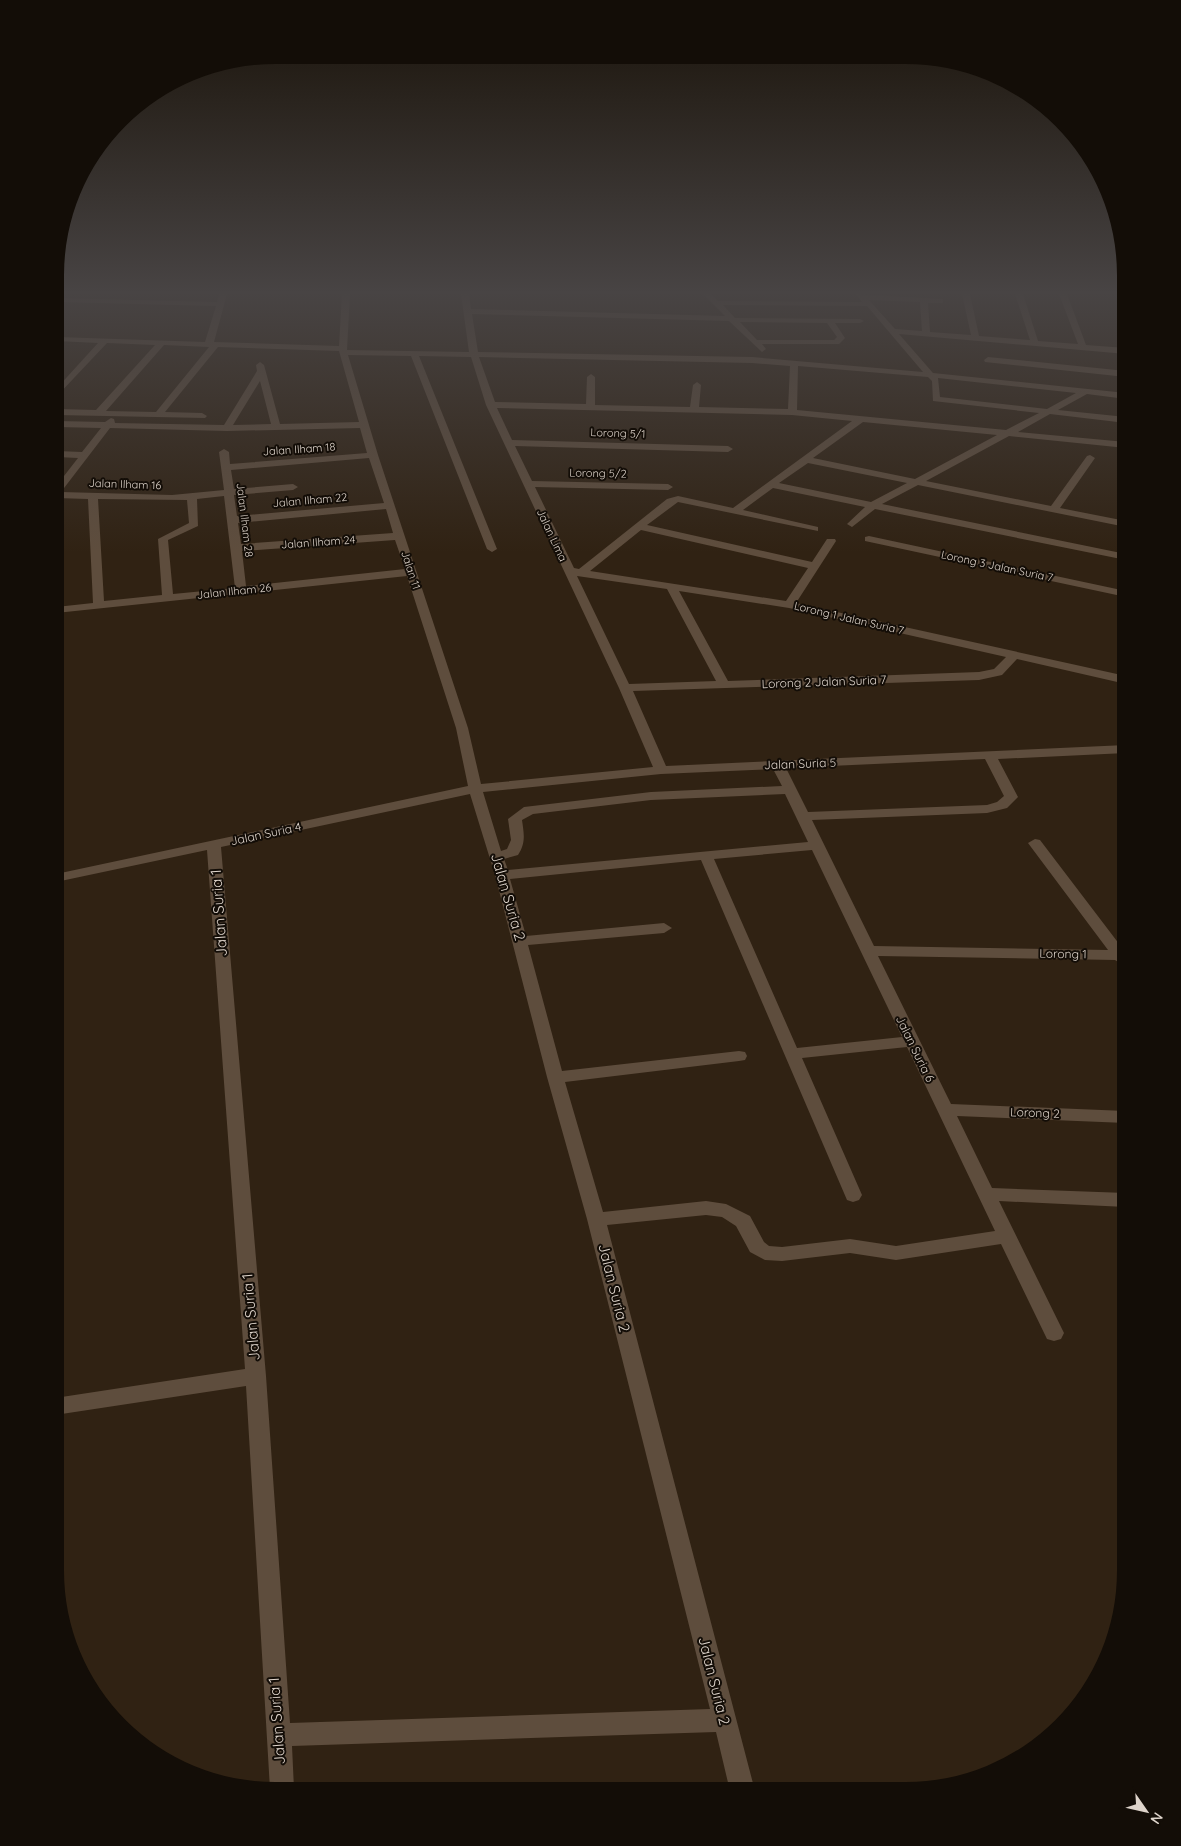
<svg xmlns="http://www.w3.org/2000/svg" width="1181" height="1846" viewBox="0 0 1181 1846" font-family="Quicksand,sans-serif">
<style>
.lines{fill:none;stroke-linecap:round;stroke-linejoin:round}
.minor{fill:#5e4d3d;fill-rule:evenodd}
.labels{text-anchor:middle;stroke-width:4;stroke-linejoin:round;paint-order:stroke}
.far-street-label{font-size:11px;fill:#ded4cb;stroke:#130d07}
.street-label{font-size:12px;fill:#ded4cb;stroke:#130d07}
.near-street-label{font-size:15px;fill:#ded4cb;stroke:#130d07}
</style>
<rect width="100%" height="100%" fill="#302213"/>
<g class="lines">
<!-- minor -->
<path class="minor" d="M219 294H227L214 342 339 346 342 294H350L347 350 469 352 461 294H469L471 309 725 316 703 294H711L718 301 862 302 856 294 940 299H943V303H928L930 332 971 335 962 294H970L979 336 1030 340 1015 294H1023L1038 341 1078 344 1059 294H1067L1086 345 1126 348V354L899 334 933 373 1126 393V399L1087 394 1058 410 1126 417V423L1050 414 1018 432 1126 442V448L1009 436 926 481 1051 506 1087 456 1090 455 1095 458 1060 508 1126 521V527L918 485 882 504 1126 554V560L875 509 852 527 847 524 865 507 773 488 743 510 818 527V531L678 502 647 525 812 562 827 539H835L836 541 796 603 1126 676V684L1017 659 1002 675 979 680 633 691 666 766 1126 745V753L998 759 1018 797 1007 808 987 813 812 820 874 946 1108 950 1028 843 1035 839 1040 840 1126 953V964L1123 965 1115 960 878 956 951 1104 1126 1111V1123L957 1116 992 1188 1126 1193V1207L999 1201 1064 1333 1061 1339 1054 1341 1047 1339 1001 1244 896 1260 850 1253 782 1261 765 1260 750 1252 736 1226 722 1217 706 1215 607 1225 755 1791H730L716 1732 292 1746 294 1789H270L246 1386 55 1415V1398L245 1369 207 850 56 882V874L468 786 456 728 407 576 56 613V607L93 603 88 499 56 498 57 485 78 458 57 457V451L82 452 101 428 57 427V421L105 422 111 418 114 419 115 423 224 425 257 371 256 365 260 362 264 365 280 424 359 422 339 351 218 347 165 412 202 413 207 416 205 418 57 415V409L96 410 155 345 107 343 57 396V388L98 343 57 341V337L205 342 216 306 57 302V298L217 302ZM869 300 920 302 922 331 895 329ZM723 305 867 306 923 372 752 357 478 352 472 314 729 321 762 352 766 349 762 344H839L845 338 835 323H860L864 321 860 319 735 318ZM740 322 827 323 837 337 834 340H757ZM164 345 209 347 156 412 106 411ZM348 355 411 356 487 549 492 552 497 549 419 356 471 357 486 405 619 688 653 767 481 784 468 728 378 455ZM479 357 752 363 790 366 788 409 699 407 701 385 697 382 693 385 690 407 595 405V377L591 374 587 377 586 404 495 402ZM798 366 928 377 932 381 933 401 1039 413 1006 430 797 410ZM938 378 1076 393 1047 409 940 397ZM260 381 271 424 233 425ZM497 408 792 415 852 421 733 508 678 496 667 499 579 569 574 568 535 487 668 490 673 487 668 484 532 481 515 446 728 452 733 449 728 446 512 440ZM863 422 997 435 915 479 813 458ZM110 428 227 431 360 428 367 453 230 464 229 452 224 449 219 452 224 490 172 495 61 492ZM369 458 384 503 237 516 234 495 293 490 298 487 293 484 234 489 231 470ZM808 463 907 483 871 502 779 483ZM224 496 235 588 173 594 168 540 198 526 197 499ZM98 499 187 500 189 523 158 539 162 595 104 601ZM386 509 393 533 241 544 238 523ZM641 530 808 568 786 601 590 571ZM395 540 405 569 246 586 242 551ZM577 576 667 589 716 681 629 684ZM679 591 789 608 1006 657 994 669 979 672 728 681ZM985 759 1004 796 997 802 987 805 808 812 786 768ZM773 769 782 786 651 792 524 807 508 819 511 840 507 849 501 851 483 792 661 774ZM470 794 495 875 547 1077 587 1219 710 1709 290 1723 266 1376 221 847ZM785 794 808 842 508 870 504 859 518 855C526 843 524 834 522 820L533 814 651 800ZM812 850 902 1037 797 1048 714 859ZM701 860 847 1200 853 1202 859 1200 862 1195 802 1058 907 1047 995 1231 896 1246 850 1239 782 1247 769 1246 764 1242 750 1216 726 1204 706 1201 603 1212 565 1082 739 1061 745 1060 747 1056 745 1052 739 1051 562 1071 528 945 664 933 672 928 664 923 526 936 510 879Z
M988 357 1126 371V377L985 362 984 360Z
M869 536 1126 591V597L865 541V537Z"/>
</g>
<!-- sky -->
<linearGradient id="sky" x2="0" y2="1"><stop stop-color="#1a130a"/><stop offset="0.53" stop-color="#484444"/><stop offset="1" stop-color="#484444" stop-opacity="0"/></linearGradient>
<rect width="1181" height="552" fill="url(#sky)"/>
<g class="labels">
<!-- far-street labels -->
<g class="far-street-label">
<text transform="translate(618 433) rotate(2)" y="4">Lorong 5/1</text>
<text transform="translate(299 449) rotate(-4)" y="4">Jalan Ilham 18</text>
<text transform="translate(598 473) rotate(1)" y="4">Lorong 5/2</text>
<text transform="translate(125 484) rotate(2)" y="4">Jalan Ilham 16</text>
<text transform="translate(310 500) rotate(-5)" y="4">Jalan Ilham 22</text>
<text transform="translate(245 520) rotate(83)" y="4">Jalan Ilham 28</text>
<text transform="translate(552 535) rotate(65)" y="4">Jalan Lima</text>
<text transform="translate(318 542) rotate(-4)" y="4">Jalan Ilham 24</text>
<text transform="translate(997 566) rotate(12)" y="4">Lorong 3 Jalan Suria 7</text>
<text transform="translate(411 570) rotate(72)" y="4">Jalan 11</text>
<text transform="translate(234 591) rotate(-6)" y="4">Jalan Ilham 26</text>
<text transform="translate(849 618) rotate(13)" y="4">Lorong 1 Jalan Suria 7</text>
</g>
<!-- street labels -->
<g class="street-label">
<text transform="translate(824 682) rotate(-2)" y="4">Lorong 2 Jalan Suria 7</text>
<text transform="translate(800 764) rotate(-2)" y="4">Jalan Suria 5</text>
<text transform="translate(266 834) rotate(-12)" y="4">Jalan Suria 4</text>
<text transform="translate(1063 954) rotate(1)" y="4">Lorong 1</text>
<text transform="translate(915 1049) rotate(64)" y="4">Jalan Suria 6</text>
<text transform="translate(1035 1113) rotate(2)" y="4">Lorong 2</text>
</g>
<!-- near-street labels -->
<g class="near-street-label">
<text transform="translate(508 897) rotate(74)" y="5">Jalan Suria 2</text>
<text transform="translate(219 913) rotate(-94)" y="5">Jalan Suria 1</text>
<text transform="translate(614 1288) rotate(76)" y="5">Jalan Suria 2</text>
<text transform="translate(251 1317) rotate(-95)" y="5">Jalan Suria 1</text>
<text transform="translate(714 1681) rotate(76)" y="5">Jalan Suria 2</text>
<text transform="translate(277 1721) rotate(-94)" y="5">Jalan Suria 1</text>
</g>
</g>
<!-- crop -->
<path d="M0 0H1181V1846H0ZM275 64H906A211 211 0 0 1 1117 275V1571A211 211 0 0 1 906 1782H275A211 211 0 0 1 64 1571V275A211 211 0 0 1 275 64Z" fill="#130d07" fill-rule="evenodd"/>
<!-- north arrow -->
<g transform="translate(1146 1811) rotate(124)" stroke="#130d07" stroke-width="4" paint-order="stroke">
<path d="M0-4L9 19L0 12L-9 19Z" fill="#ded4cb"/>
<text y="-8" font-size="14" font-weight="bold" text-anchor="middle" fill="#ded4cb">N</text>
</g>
</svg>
